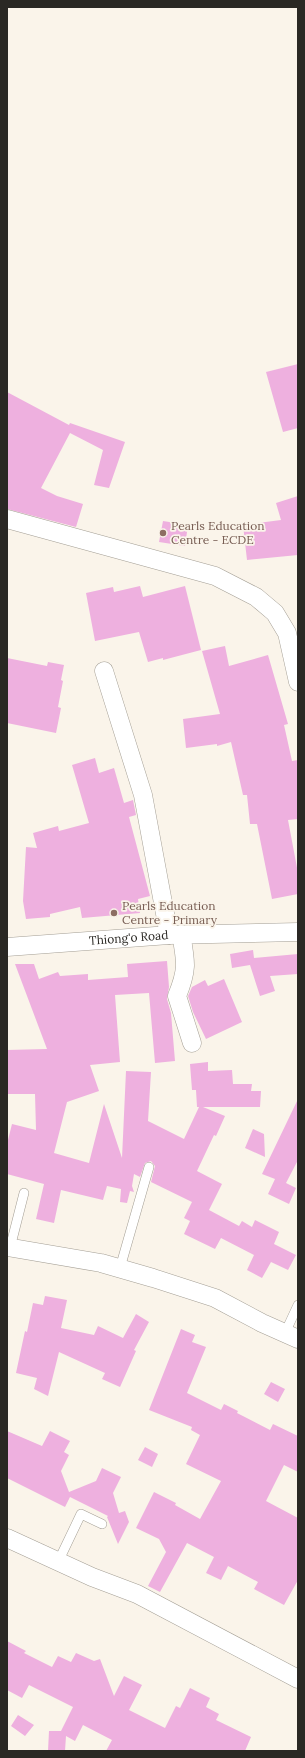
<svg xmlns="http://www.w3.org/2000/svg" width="305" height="1758" viewBox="0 0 305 1758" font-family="Lora,serif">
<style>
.building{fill:#eeb0df}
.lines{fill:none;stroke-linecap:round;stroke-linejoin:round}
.service-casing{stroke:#a49f95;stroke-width:10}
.minor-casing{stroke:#a49f95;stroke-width:19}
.service{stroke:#fff;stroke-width:9}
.minor{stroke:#fff;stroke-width:18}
.education-dot{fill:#8d6e63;stroke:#faf4ea;stroke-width:1.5}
.labels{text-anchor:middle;stroke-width:3.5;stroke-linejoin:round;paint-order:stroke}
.education-label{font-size:12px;fill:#785e54;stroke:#faf4ea;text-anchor:start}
.street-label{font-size:12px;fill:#2a2824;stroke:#faf4ea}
</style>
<rect width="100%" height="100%" fill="#faf4ea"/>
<!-- building -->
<path class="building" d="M298 364V428L283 432 266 372Z
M7 392 69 425 70 423 125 442 109 488 94 485 103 450 70 433 41 488 57 496 83 504 76 527 7 509Z
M298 496V555L247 560 243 525 281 520 276 503Z
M163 521 188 525 185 546 159 542Z
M140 586 143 597 185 586 201 650 163 660V658L148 662 139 632 95 641 86 593 113 587 114 592Z
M225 646 229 666 268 655 288 724 284 725 292 761 298 760V819L288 820 298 873V894L272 899 257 824H250L247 795H243L231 742 217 746V744L186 748 183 719 220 714 202 651Z
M7 658 47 666 48 662 64 665 61 680 63 681 58 707 61 708 56 733 7 723Z
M95 758 99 773 114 768 124 803 133 800 136 815 129 817 150 896 138 899 140 913 82 918 80 907 50 914V917L26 919 23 901 26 847 37 848 33 833 58 826 59 831 89 823 72 765Z
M253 950 254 958 298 954V974L270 976 275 991 260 996 250 965 232 968 230 954Z
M167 961 169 987 167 999 171 1013 175 1061 155 1063 149 993 115 995 120 1062 90 1065 99 1091 67 1102 54 1153 89 1163 104 1104 122 1158 126 1071 151 1072 148 1121 184 1139 199 1107H197L196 1090H192L190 1064 208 1062V1071L232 1070 233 1084H252L251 1091H261L260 1107H203L225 1116 216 1136 214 1135 197 1171 222 1184 209 1210 239 1226 242 1221 252 1227 255 1220 279 1232 274 1244 296 1255 288 1270 271 1262 262 1278 247 1270 254 1255 221 1238 215 1249 184 1234 190 1221 184 1218 192 1202 151 1182 155 1166 151 1161 145 1163 140 1177 134 1174 132 1186 134 1192 130 1191 127 1203 120 1202 121 1189 107 1186 103 1200 61 1190 54 1223 36 1219 44 1184 7 1174V1144L12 1124 36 1130 35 1094H7V1050L47 1049 15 964H34L39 979 58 972 60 976 88 974V980L128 977 127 964Z
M224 979 242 1022 206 1039 193 1012 188 996 192 987 205 980 208 986Z
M298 1099V1160L286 1183 296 1188 289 1204 268 1194 275 1179 262 1174Z
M253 1129 264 1134 265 1157 245 1148Z
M45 1296 67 1300 61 1328 94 1335 98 1326 123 1338 136 1314 149 1322 134 1350 136 1351 120 1387 102 1379 105 1373 59 1352 48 1396 34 1389 37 1378 16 1373 25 1331 27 1332 33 1303 43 1305Z
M181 1329 195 1335 192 1342 206 1347 187 1393 221 1410 224 1404 238 1411 237 1413 270 1430 273 1424 298 1436V1472L284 1465 266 1501 298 1518V1580L284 1605 254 1589 258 1582 228 1566 221 1580 206 1573 214 1557 187 1543 160 1592 148 1586 166 1552 159 1539 136 1528 154 1492 176 1503 175 1505 200 1519 221 1481 186 1464 200 1435 191 1430 192 1427 149 1410Z
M271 1382 285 1389 278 1402 264 1394Z
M7 1431 42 1446 50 1431 70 1441 64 1452 69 1455 61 1471 69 1492 96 1481 102 1468 121 1477 113 1493 119 1513 125 1511 129 1522 118 1544 107 1517 108 1516 70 1497 65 1507 7 1478Z
M145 1447 158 1454 152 1467 138 1460Z
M7 1641 26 1651 24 1653 52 1667 58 1656 71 1662 76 1653 94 1661 100 1659 114 1696 124 1676 142 1685 129 1710 165 1728 176 1706 180 1708 190 1688 210 1698 206 1707 219 1714 216 1720 251 1737 245 1751H106L112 1740 83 1725 75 1741 66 1736 65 1751H48L49 1731H61L73 1707 29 1685 22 1698 7 1690Z
M18 1715 34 1725 25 1736 11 1726Z"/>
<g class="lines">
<defs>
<path id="service" d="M10 1248 24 1193
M120 1268 149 1167
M285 1333 298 1305
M59 1560 81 1514 102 1524"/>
<g id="minor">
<path d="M7 519 215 576 256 597 275 613 287 633 298 682"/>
<path d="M104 671 143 795 169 935"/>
<path d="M181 934C186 962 188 969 177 996L192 1043"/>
<path id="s1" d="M7 947 169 935 298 932"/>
<path d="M7 1247 101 1263 153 1278 215 1298 262 1323 298 1339"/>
<path d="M7 1538 92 1577 137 1594 298 1679"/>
</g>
</defs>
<!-- service casing -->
<use href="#service" class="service-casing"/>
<!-- minor casing -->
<use href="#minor" class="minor-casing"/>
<!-- service -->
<use href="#service" class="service"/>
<!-- minor -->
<use href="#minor" class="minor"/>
</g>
<!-- markers -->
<g class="education-dot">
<circle cx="163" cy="533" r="4"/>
<circle cx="114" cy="913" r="4"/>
</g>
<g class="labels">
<!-- education labels -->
<g class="education-label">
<text x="171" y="530">Pearls Education<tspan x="171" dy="14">Centre - ECDE</tspan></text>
<text x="122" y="910">Pearls Education<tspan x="122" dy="14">Centre - Primary</tspan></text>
</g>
<!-- street labels -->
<g class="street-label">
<text dy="4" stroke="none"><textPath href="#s1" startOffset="122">Thiong'o Road</textPath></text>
</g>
</g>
<!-- border -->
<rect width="305" height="1758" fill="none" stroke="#2a2824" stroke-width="16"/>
</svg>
